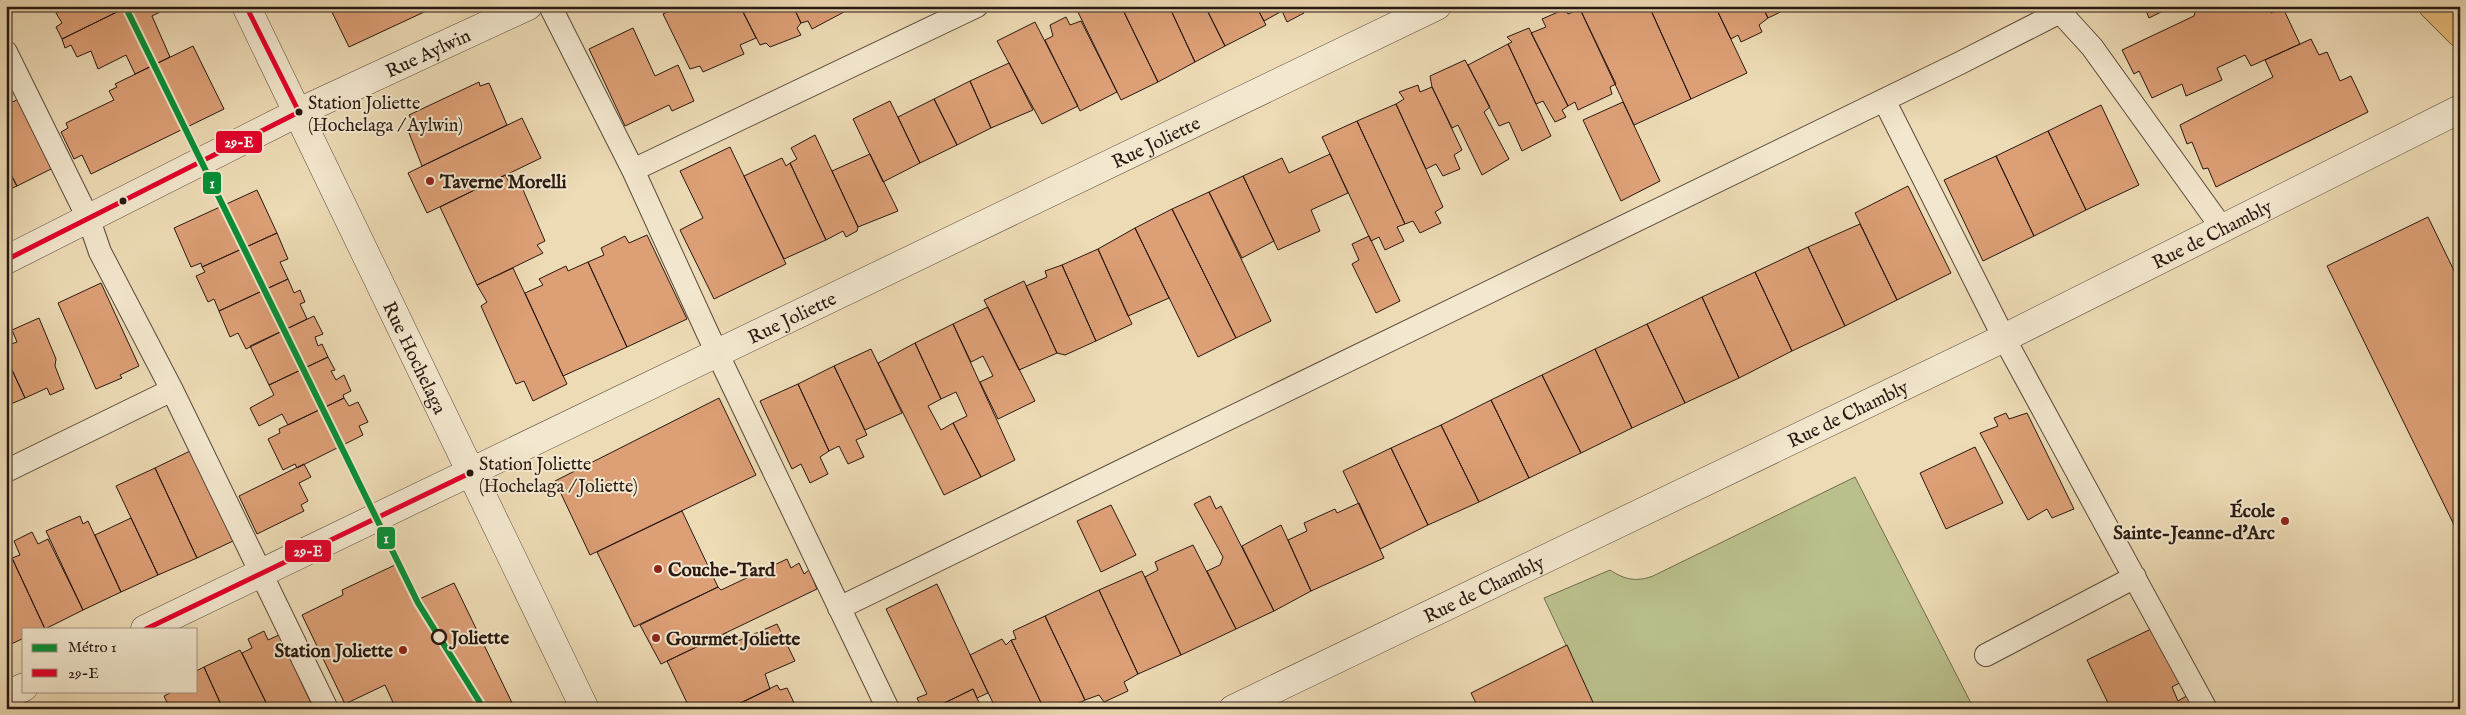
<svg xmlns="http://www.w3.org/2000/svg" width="2466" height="715" viewBox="0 0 2466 715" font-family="'IM FELL English',serif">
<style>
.green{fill:#bac08c;stroke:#716c4e}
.building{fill:#dd9f76;stroke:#281811}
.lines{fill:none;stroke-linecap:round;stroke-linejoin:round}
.service-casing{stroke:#59493a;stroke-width:24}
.minor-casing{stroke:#59493a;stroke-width:29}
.tertiary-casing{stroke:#59493a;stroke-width:29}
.primary-casing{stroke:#281811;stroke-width:29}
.service{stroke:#f3e8cf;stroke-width:22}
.minor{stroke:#f3e8cf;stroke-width:28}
.tertiary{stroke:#f3e8cf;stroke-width:28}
.primary{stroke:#e6be7a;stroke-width:28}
.bus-1-casing{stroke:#f3e8cf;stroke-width:9}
.bus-1{stroke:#e4002b;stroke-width:5}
.metro-1-casing{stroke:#f3e8cf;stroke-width:10}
.metro-1{stroke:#069037;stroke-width:6}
.bus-dot{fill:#281811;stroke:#f3e8cf;stroke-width:2}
.poi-dot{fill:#8f2418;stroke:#f3e8cf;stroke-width:2}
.stop-dot{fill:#f3e8cf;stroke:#281811;stroke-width:2.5}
.labels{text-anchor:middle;stroke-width:4;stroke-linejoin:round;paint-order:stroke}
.bus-label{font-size:18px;fill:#281811;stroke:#f3e8cf;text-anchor:start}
.street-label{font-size:19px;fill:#281811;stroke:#f3e8cf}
.poi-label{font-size:19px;font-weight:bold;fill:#281811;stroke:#f3e8cf;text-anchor:start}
.stop-label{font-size:19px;font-weight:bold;fill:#281811;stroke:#f3e8cf;text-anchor:start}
.line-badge{stroke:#f3e8cf;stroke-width:2}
.badge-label{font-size:14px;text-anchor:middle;font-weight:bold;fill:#fff}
</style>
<rect width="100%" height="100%" fill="#eddbb5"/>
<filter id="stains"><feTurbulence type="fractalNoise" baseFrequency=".004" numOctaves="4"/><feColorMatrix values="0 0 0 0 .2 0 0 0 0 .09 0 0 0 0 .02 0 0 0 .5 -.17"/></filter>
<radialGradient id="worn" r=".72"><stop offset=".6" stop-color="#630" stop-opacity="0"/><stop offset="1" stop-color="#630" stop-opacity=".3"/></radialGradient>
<!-- green -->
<path class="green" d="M1855 477 1974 709H1596L1544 598 1610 570C1625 580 1637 582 1653 576Z"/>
<!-- building -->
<path class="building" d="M65 6H129L62 39 56 27 62 23 56 13 66 9Z
M129 6H158L160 12 152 16 170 57 135 74 126 55 98 69 91 51 77 57 71 45 65 48 62 39Z
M329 6H437L349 47Z
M679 6H740L756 38 740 45 744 54 703 72 700 66 690 69 663 14Z
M740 6H793L801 23 797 28 801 35 770 47 766 43 760 45Z
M793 6H840L844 12 812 29 808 21 801 23Z
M1075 6H1121L1158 82 1121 100Z
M1121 6H1169L1195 62 1158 82Z
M1169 6H1205L1225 46 1195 62Z
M1205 6H1256L1266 25 1225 46Z
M1256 6H1301L1304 13 1287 22 1282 11 1264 21Z
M1586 6H1649L1691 99 1634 125 1580 9Z
M1649 6H1715L1747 73 1691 99Z
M1715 6H1762L1768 18 1759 25 1762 32 1741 42 1738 35 1731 39Z
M1762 6H1793L1768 18Z
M2144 6H2173L2149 18Z
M2197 6H2268L2271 13 2283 8 2300 44 2251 66 2245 55 2217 68 2222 80 2186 96 2182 84 2152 98 2139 71 2134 74 2122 50 2194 16Z
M1565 9 1568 14 1580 9 1616 84 1610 87 1612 94 1578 110 1575 102 1568 106 1531 33 1546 27 1542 19Z
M1066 17 1070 25 1081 21 1117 92 1080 111 1045 40 1053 36 1050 25Z
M1035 22 1078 106 1042 124 997 41Z
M633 28 655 76 678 65 694 101 672 111 669 105 625 126 589 49Z
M1529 28 1568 106 1562 110 1566 117 1555 122 1543 101 1536 104 1508 44 1512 42 1507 37Z
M2311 39 2319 55 2327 52 2340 81 2351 76 2368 112 2216 187 2208 168 2203 169 2192 142 2187 144 2180 125 2273 77 2265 60Z
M1508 44 1551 136 1522 151 1509 122 1499 126 1468 65Z
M193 46 224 109 91 174 82 155 74 159 61 132 68 128 66 123 114 100 109 91 117 87 115 84Z
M1465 60 1490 107 1484 112 1509 159 1482 175 1458 125 1452 128 1432 87 1430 76Z
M1009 63 1033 110 991 128 970 81Z
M970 81 991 128 957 145 934 99Z
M479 82 480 86 489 83 507 125 422 166 409 133 416 129 409 115Z
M1418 85 1420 92 1432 87 1462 150 1454 155 1460 169 1443 176 1436 164 1426 169 1396 104 1404 99 1399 92Z
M21 98 53 168 17 186 6 165V105Z
M934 99 957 145 920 163 898 117Z
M890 101 920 163 883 182 853 119Z
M1623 102 1660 181 1621 201 1583 120Z
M1396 104 1443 207 1435 212 1441 223 1420 233 1413 221 1405 224 1357 121Z
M2101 105 2139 185 2086 210 2048 131Z
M522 118 541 158 427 213 408 173Z
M1357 121 1405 224 1397 227 1404 241 1385 250 1379 237 1371 241 1322 137Z
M2048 131 2086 210 2034 236 1996 156Z
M815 135 858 227 857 231 846 237 843 231 826 240 790 163 797 159 791 148Z
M730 147 786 264 714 299 680 230 703 218 680 171Z
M870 154 898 211 858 227 832 171Z
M1330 154 1348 193 1311 210 1320 231 1278 250 1243 176 1282 158 1289 173Z
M1996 156 2034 236 1983 261 1944 180Z
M782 158 786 166 790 163 826 240 784 259 744 176Z
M6 165 17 186 6 191Z
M505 175 512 188 521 185 545 241 537 245 543 253 477 285 440 207Z
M1243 176 1274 241 1242 258 1209 192Z
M1908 186 1951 273 1897 300 1855 213Z
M257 190 277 233 202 267 201 263 191 267 174 228Z
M1209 192 1271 321 1236 338 1172 209Z
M1172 209 1236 338 1198 357 1135 228Z
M2428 217 2460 283V537L2327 266Z
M1860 224 1897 300 1845 326 1808 247Z
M1135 228 1169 298 1128 316 1098 249Z
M277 233 288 259 280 262 288 279 219 311 214 299 208 302 196 276 205 272 202 267Z
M647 235 687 319 627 347 588 262 604 255 601 248 625 236 629 243Z
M1369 236 1400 301 1376 313 1352 264 1359 260 1352 244Z
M1808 247 1845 326 1792 351 1755 272Z
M1098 249 1132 324 1096 341 1062 265Z
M588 262 627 347 563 376 525 293 543 285 539 279 566 266 568 271Z
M1062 265 1096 341 1065 355 1057 353 1026 286 1047 277 1045 271Z
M513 268 567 384 533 401 524 381 516 384 481 306 487 302 477 285Z
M1755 272 1792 351 1739 378 1702 297Z
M288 279 294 293 300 290 305 302 300 304 307 319 246 349 238 333 230 337 219 311Z
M1024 281 1057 353 1019 370 984 300Z
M101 283 139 366 120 375 122 378 96 389 58 303Z
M1702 297 1739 378 1685 403 1647 324Z
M988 307 1035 401 998 419 980 382 993 376 983 356 971 362 953 324Z
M314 316 323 334 315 337 318 346 322 344 328 357 269 385 250 346Z
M39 318 56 359 55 366 64 389 50 395 47 388 25 398 6 357V346L17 342 12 330Z
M953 324 1015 460 981 477 953 423 967 416 956 392 941 399 915 343Z
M1647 324 1685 403 1632 428 1595 349Z
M915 343 941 399 928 406 941 430 953 423 981 477 944 495 878 363Z
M871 349 902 413 865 430 834 366Z
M1595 349 1632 428 1581 453 1542 375Z
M6 357 25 398 6 406Z
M328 357 335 370 331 371 336 380 344 375 351 391 343 395 344 398 288 425 282 414 259 426 250 408 274 395 269 385Z
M834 366 867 435 856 440 864 457 848 464 839 446 829 451 798 384Z
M1542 375 1581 453 1529 478 1491 400Z
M798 384 829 451 820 457 828 474 810 483 801 464 792 469 760 401Z
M344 398 349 406 358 402 368 422 359 426 363 435 297 468 295 464 283 470 268 439 280 433 279 429Z
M719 398 756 475 590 555 555 481Z
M1491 400 1529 478 1479 502 1441 425Z
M2006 413 2009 419 2027 413 2074 509 2052 518 2047 509 2028 520 1980 433 1998 426 1994 418Z
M1441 425 1479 502 1428 525 1391 448Z
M1975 447 2003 503 1946 529 1920 473Z
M1391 448 1428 525 1380 549 1343 471Z
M190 451 233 541 197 558 155 468Z
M304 464 311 477 299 483 308 501 301 505 304 511 257 534 239 496Z
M155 468 197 558 158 575 116 486Z
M1210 496 1216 509 1221 506 1274 611 1236 629 1207 571 1220 565 1223 557 1194 504Z
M1359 503 1384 558 1311 591 1288 540 1307 531 1304 523 1335 509 1337 513Z
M1111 505 1136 555 1101 572 1077 521Z
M682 511 718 587 634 627 597 552Z
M80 516 83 524 88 521 121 592 83 610 46 531Z
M131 518 158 575 121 592 95 535Z
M1281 525 1311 591 1274 611 1242 546Z
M32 532 38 544 48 539 83 610 45 629 12 558 20 555 14 541Z
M1193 545 1236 629 1181 655 1145 577 1158 570 1155 562Z
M12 558 45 629H24V638L7 646 6 560Z
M787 559 791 568 799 563 804 574 809 570 817 589 661 664 640 625 718 587 721 590Z
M397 564 415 601 454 583 515 709H396L385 685 345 704 302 615 343 595 342 590Z
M1142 571 1181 655 1138 674 1099 590Z
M937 584 988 693 977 698 973 689 932 709H922L917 698 927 694 886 609Z
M1099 590 1138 674 1124 682 1128 691 1104 702 1099 695 1085 700 1045 616Z
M1045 616 1085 700 1075 705 1077 709H1044L1011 640 1016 639 1013 631Z
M777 624 795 661 765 674 770 689 728 709H690L667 661 726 633 731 644Z
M2153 628 2183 681 2172 687 2178 701 2190 694 2198 709H2111L2087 660Z
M264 631 268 640 279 635 311 703 298 709H269L242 653 252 648 248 639Z
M1002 639 1006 645 1011 640 1044 709H996L970 655Z
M1567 645 1596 709H1479L1471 693Z
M240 650 269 708 267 709H223L204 667Z
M204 667 223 709H170L164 696 174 691H196V671Z
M777 685 780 690 787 688 797 709H728Z
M973 689 982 709H932Z"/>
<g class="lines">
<defs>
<path id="service" d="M550 6 633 170 708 334 888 709
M6 52 89 220 100 252 172 390 327 709
M1884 100 2004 338 2206 709
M633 170 977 6
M6 471 172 390
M839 608 1960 63 2060 12 2092 47 2222 228
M1986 655 2135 577"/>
<g id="minor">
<path id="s1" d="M6 260 299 112 528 6"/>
<path id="s2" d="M145 629 1437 6"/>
<path d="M6 696 24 687"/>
<path id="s3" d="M1233 709 2004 338 2460 109"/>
</g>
<g id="tertiary">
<path id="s4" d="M246 6 585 709"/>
</g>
<path id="primary" d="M2433 6 2460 33"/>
</defs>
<!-- service casing -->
<use href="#service" class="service-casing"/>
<!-- minor casing -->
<use href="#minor" class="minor-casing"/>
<!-- tertiary casing -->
<use href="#tertiary" class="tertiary-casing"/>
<!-- primary casing -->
<use href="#primary" class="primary-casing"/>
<!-- service -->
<use href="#service" class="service"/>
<!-- minor -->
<use href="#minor" class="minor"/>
<!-- tertiary -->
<use href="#tertiary" class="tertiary"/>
<!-- primary -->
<use href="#primary" class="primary"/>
<defs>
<path id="bus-1" d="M6 260 299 112 246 6
M146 629 470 473"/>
</defs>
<!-- bus-1 casing -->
<use href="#bus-1" class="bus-1-casing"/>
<!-- bus-1 -->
<use href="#bus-1" class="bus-1"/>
<defs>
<path id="metro-1" d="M125 6 418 603 484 709"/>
</defs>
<!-- metro-1 casing -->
<use href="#metro-1" class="metro-1-casing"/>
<!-- metro-1 -->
<use href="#metro-1" class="metro-1"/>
</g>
<!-- markers -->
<g class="bus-dot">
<circle cx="299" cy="112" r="4.5"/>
<circle cx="123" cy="201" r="4.5"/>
<circle cx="470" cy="473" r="4.5"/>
</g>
<g class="poi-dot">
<circle cx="430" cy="181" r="5"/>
<circle cx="2285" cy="521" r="5"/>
<circle cx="658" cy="569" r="5"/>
<circle cx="656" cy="638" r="5"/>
<circle cx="403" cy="650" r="5"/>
</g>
<circle class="stop-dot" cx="439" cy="637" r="7"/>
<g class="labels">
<!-- bus labels -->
<g class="bus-label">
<text x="308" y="109">Station Joliette<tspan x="308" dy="22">(Hochelaga / Aylwin)</tspan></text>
<text x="479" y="470">Station Joliette<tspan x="479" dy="22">(Hochelaga / Joliette)</tspan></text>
</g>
<!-- street labels -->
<g class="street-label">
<text dy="7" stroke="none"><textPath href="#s1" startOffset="470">Rue Aylwin</textPath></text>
<text dy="7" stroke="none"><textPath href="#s2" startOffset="1122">Rue Joliette</textPath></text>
<text dy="7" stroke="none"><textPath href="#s3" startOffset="1088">Rue de Chambly</textPath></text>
<text dy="7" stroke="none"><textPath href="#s2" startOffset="718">Rue Joliette</textPath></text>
<text dy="7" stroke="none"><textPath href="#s4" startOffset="390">Rue Hochelaga</textPath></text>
<text dy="7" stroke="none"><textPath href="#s3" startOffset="682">Rue de Chambly</textPath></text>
<text dy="7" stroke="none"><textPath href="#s3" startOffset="278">Rue de Chambly</textPath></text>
</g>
<!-- poi labels -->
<g class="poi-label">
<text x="440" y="188">Taverne Morelli</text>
<text x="2275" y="517" text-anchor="end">École<tspan x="2275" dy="22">Sainte-Jeanne-d'Arc</tspan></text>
<text x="668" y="576">Couche-Tard</text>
<text x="666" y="645">Gourmet Joliette</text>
<text x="393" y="657" text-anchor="end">Station Joliette</text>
</g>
<!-- stop labels -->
<g class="stop-label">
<text x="451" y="644">Joliette</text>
</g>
</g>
<g class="line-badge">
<rect x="215" y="130" width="48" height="24" rx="5" fill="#e4002b"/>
<rect x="202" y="171" width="20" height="24" rx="5" fill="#069037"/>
<rect x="376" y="526" width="20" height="24" rx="5" fill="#069037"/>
<rect x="284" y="539" width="48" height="24" rx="5" fill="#e4002b"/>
</g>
<g class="badge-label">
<text x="239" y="147">29-E</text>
<text x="212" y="188">1</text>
<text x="386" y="543">1</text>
<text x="308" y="556">29-E</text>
</g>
<!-- margin -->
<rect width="2466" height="715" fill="none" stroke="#eddbb5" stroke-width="25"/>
<rect x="8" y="8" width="2451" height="700" fill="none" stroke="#281811" stroke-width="2.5"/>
<rect x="12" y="12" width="2441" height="690" fill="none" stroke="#281811"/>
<!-- legend -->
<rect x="22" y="628" width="175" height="65" fill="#f3e8cf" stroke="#a29583"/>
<rect x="32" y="644" width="25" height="8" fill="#069037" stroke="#a29583"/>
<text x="68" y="652" font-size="15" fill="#281811">Métro 1</text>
<rect x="32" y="669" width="25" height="8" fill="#e4002b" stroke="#a29583"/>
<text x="68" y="678" font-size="15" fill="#281811">29-E</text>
<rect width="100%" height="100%" filter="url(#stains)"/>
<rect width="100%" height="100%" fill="url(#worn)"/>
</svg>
